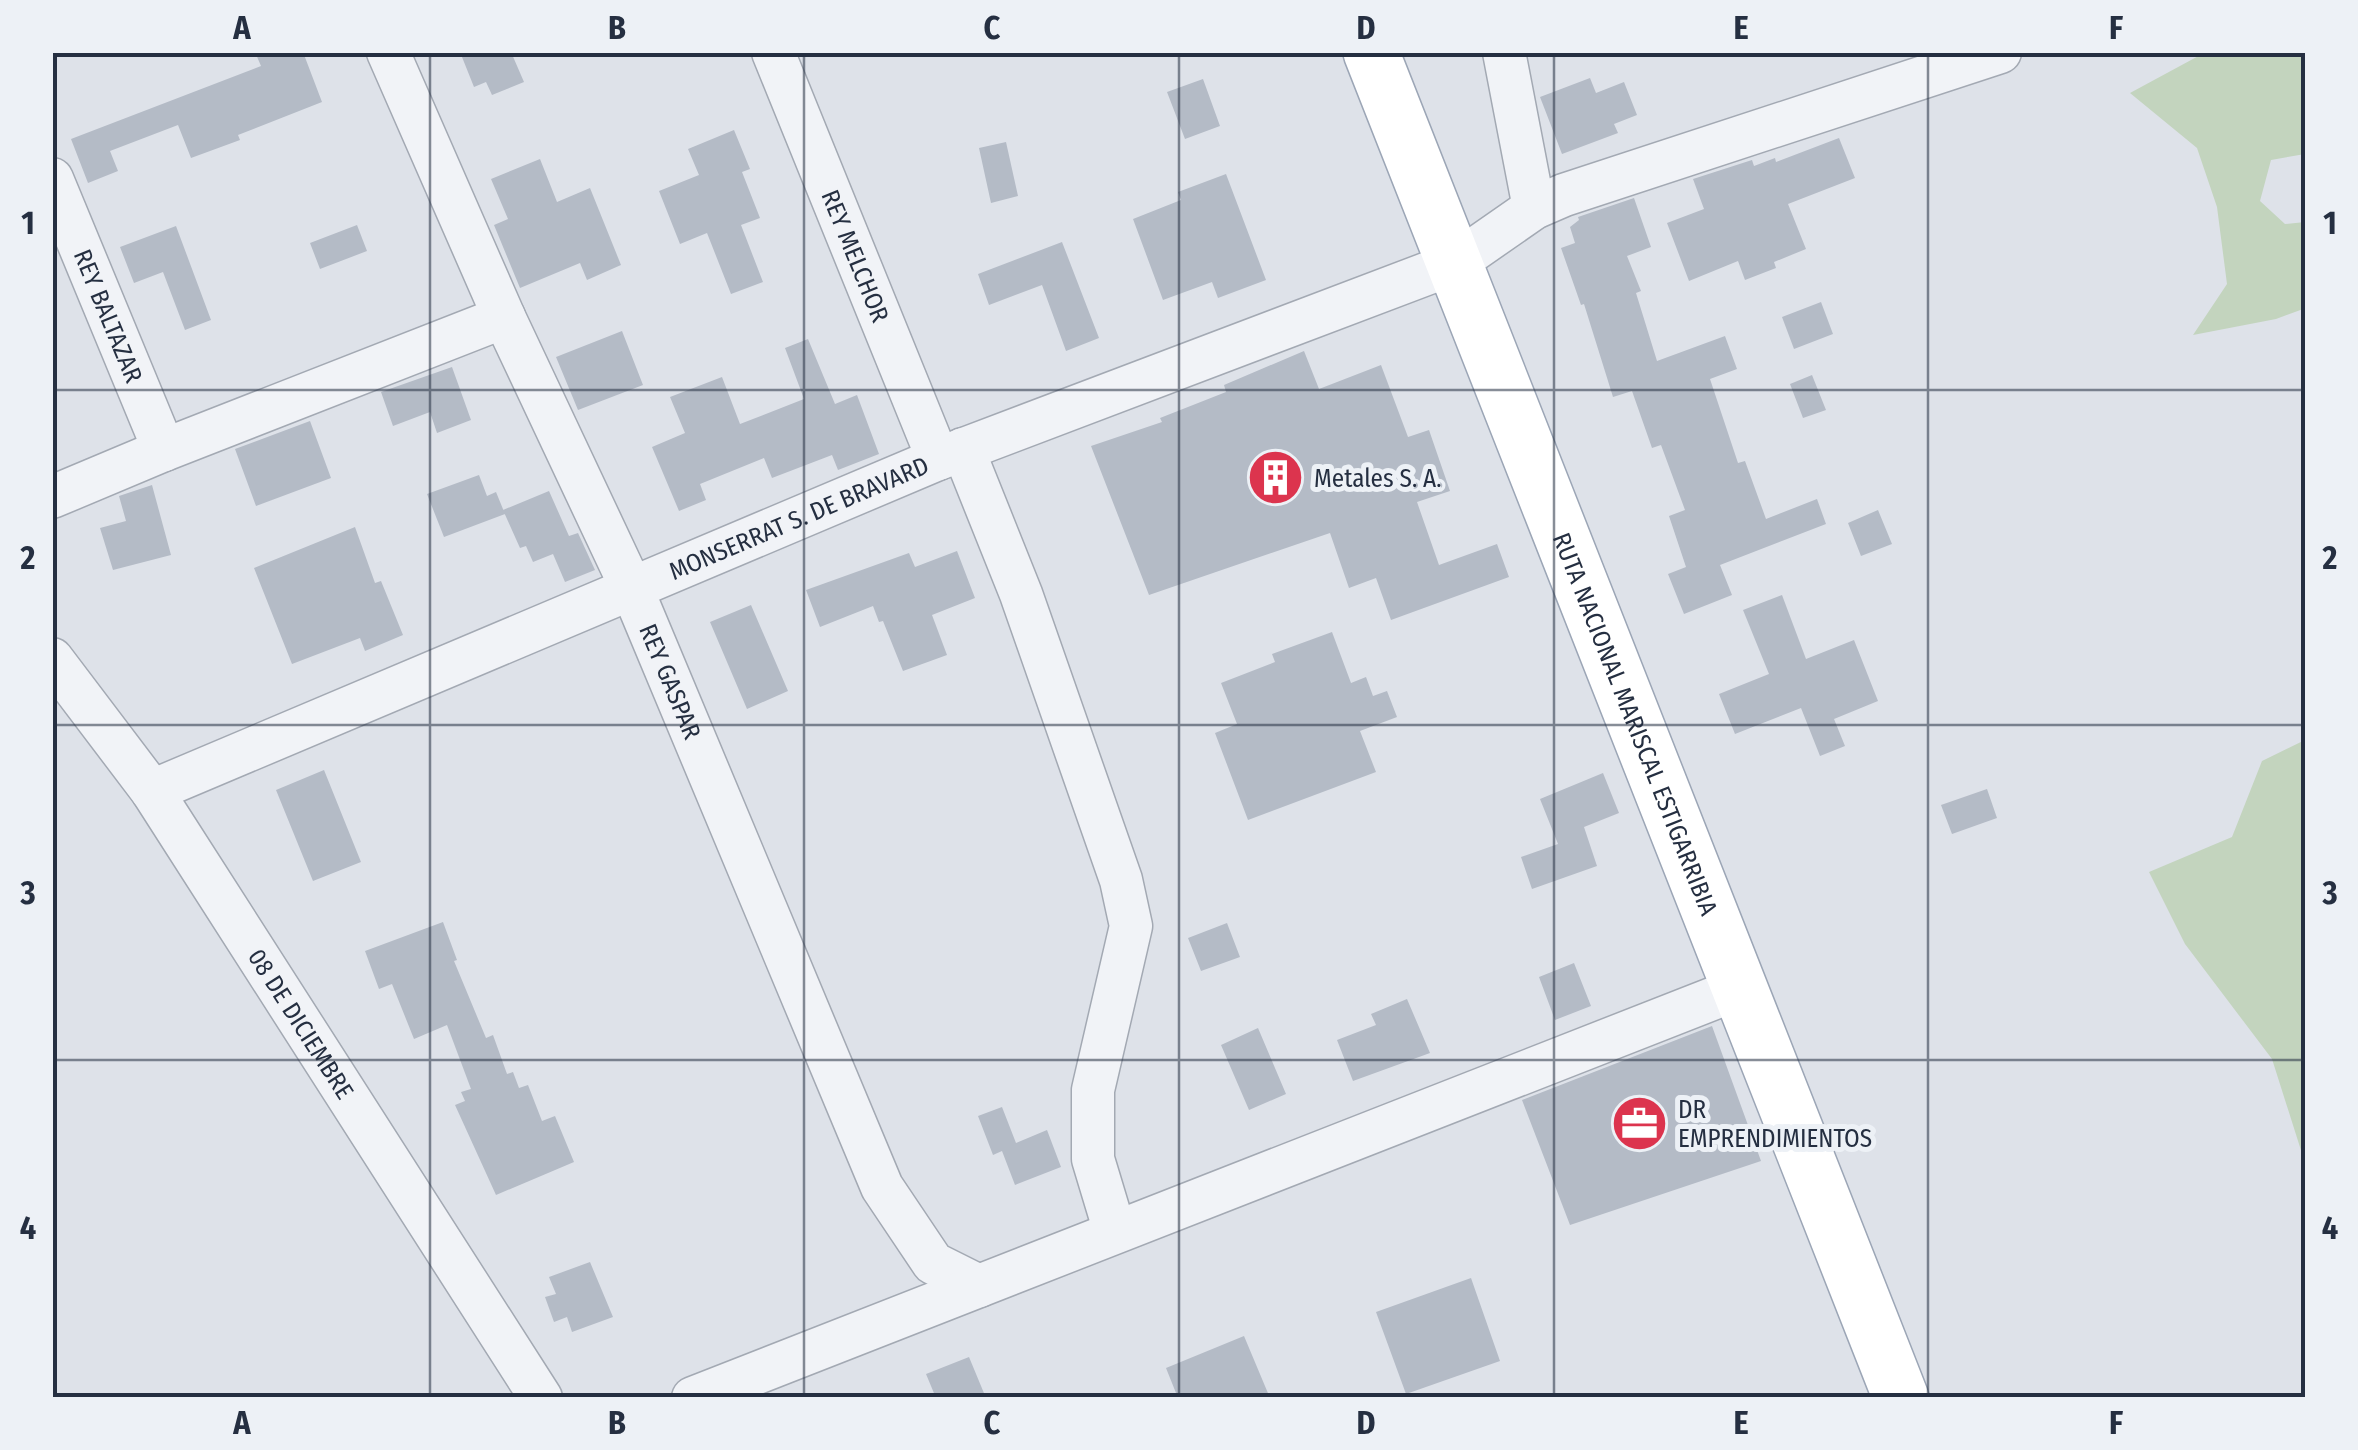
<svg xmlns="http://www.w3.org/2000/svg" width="2358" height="1450" viewBox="0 0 2358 1450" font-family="'Fira Sans Condensed',sans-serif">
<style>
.green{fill:#c3d4be}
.building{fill:#b4bbc6}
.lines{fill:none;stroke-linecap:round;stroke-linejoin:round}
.minor-casing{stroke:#a3a9b3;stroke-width:45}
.major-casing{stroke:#9ca6b6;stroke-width:58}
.minor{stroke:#f1f3f7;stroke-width:42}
.major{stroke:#fff;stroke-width:55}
.grid{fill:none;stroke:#252f41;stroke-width:2.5;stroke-opacity:0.55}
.labels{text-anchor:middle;stroke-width:10;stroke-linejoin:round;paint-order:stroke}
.street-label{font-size:25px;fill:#252f41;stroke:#edf1f6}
.poi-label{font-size:25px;fill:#252f41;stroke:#edf1f6;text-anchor:start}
.neatline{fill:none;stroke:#252f41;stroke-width:4}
.grid-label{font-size:32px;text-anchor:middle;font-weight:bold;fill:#252f41}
</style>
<rect width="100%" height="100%" fill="#dee2e9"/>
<!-- green -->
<path class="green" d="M2204 53H2305V154L2271 160 2260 201 2285 224 2305 222 2306 308 2276 319 2193 335 2227 284 2217 207 2197 148 2130 93Z
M2305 740V1163L2272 1059 2185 944 2149 872 2232 837 2262 761Z"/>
<!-- building -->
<path class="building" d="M255 52H303L322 102 238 135 240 140 191 158 178 125 110 151 118 171 88 183 71 139 261 66Z
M460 52H511L524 82 492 95 486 82 474 87Z
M1590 78 1596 93 1624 82 1637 115 1614 124 1618 133 1562 154 1540 97Z
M1203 79 1220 126 1185 139 1167 92Z
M734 130 750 169 742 172 760 218 741 225 763 282 731 294 707 233 680 244 659 191 699 175 688 149Z
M1839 138 1855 178 1788 204 1806 249 1774 262 1776 268 1745 280 1738 261 1689 281 1667 223 1704 209 1693 179 1752 160 1754 166 1775 158 1776 162Z
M1006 142 1018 196 991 203 979 148Z
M540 159 557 202 590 188 621 265 587 280 580 263 520 288 494 225 508 219 491 179Z
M1226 174 1266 280 1218 298 1212 282 1163 300 1133 219 1181 200 1178 192Z
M1634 198 1651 247 1627 256 1641 291 1636 293 1657 361 1725 336 1737 369 1710 379 1738 463 1745 461 1766 519 1817 499 1826 524 1720 565 1732 595 1684 614 1668 574 1686 567 1669 516 1685 510 1661 445 1652 448 1632 391 1613 397 1584 304 1581 305 1561 248 1575 243 1570 227 1579 220 1578 217Z
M357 225 367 251 320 269 310 243Z
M176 226 211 320 185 330 163 272 134 283 120 247Z
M1062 242 1099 338 1066 351 1042 285 989 305 978 274Z
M1821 302 1833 334 1794 349 1782 317Z
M622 331 643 385 578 410 556 357Z
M808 339 835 404 857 395 879 454 838 470 832 455 772 478 764 458 700 484 706 500 679 511 652 447 685 433 670 397 722 377 740 424 804 399 785 348Z
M1304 351 1319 389 1381 365 1408 437 1429 430 1450 491 1417 502 1439 565 1497 544 1509 577 1391 620 1376 578 1349 588 1330 533 1149 595 1091 446 1162 422 1160 418 1226 392 1224 385Z
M452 367 471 420 437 433 430 412 393 426 381 392Z
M1812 375 1826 410 1803 418 1790 384Z
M310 421 331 478 256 506 235 449Z
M479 475 487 496 496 492 505 514 444 537 427 494Z
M152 485 171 555 113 570 100 528 126 521 119 496Z
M549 491 569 536 578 533 595 570 565 582 553 554 533 562 526 546 520 548 503 510Z
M1878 510 1892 544 1861 556 1848 523Z
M355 527 375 583 381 581 403 635 365 651 360 638 292 664 254 568Z
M957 551 975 598 932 615 947 655 903 671 883 621 879 622 873 606 820 627 806 590 909 553 915 567Z
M1782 595 1806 659 1854 640 1878 701 1834 719 1845 746 1820 756 1801 708 1735 734 1719 694 1769 674 1743 610Z
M751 605 788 691 747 709 710 622Z
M1332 632 1351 683 1366 677 1373 696 1387 691 1397 717 1360 731 1376 772 1248 820 1215 733 1237 724 1221 683 1275 662 1272 654Z
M324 770 361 862 313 881 276 790Z
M1603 773 1619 813 1584 827 1597 866 1532 889 1521 857 1558 844 1540 799Z
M1987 789 1997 818 1952 834 1941 805Z
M443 922 457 960 454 961 486 1038 493 1035 507 1074 513 1072 519 1088 528 1085 542 1121 555 1116 574 1162 496 1195 455 1105 465 1101 461 1092 471 1089 447 1025 414 1039 392 984 379 989 365 951Z
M1227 923 1240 957 1201 971 1188 938Z
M1574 963 1591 1006 1555 1020 1539 977Z
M1407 999 1430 1053 1353 1081 1337 1040 1376 1025 1371 1014Z
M1712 1026 1761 1161 1570 1225 1522 1100Z
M1258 1028 1286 1094 1249 1110 1221 1045Z
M1002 1107 1016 1143 1047 1130 1061 1167 1015 1185 1002 1151 993 1155 978 1116Z
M590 1262 613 1317 572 1332 567 1317 554 1322 545 1297 556 1294 549 1277Z
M1471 1278 1500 1361 1406 1394 1376 1312Z
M1244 1336 1270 1398H1178L1166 1368Z
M969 1357 986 1398H936L926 1374Z"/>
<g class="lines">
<defs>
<g id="minor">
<path id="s1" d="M388 52 504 317 632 589 882 1187 933 1263 979 1286"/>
<path id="s2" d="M773 52 938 459"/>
<path d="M1504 52 1534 208"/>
<path id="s3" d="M52 179 164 450"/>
<path d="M963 449 1021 594 1121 880 1131 926 1093 1090V1159L1115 1232"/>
<path d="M52 497 164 450 504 317"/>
<path id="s4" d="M52 659 152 791 541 1398"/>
<path id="s5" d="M152 791 938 459 1455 263 1534 208 1564 195 2000 52"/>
<path d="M693 1398 1740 988"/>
</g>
<g id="major">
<path id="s6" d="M1371 52 1901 1398"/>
</g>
</defs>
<!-- minor casing -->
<use href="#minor" class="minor-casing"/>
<!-- major casing -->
<use href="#major" class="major-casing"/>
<!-- minor -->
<use href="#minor" class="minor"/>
<!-- major -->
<use href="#major" class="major"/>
</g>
<!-- grid -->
<path class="grid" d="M430 52V1398M804 52V1398M1179 52V1398M1554 52V1398M1928 52V1398M52 390H2306M52 725H2306M52 1060H2306"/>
<!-- icons -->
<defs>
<symbol id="building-disc" viewBox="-11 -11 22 22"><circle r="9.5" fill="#dc344e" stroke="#edf1f6"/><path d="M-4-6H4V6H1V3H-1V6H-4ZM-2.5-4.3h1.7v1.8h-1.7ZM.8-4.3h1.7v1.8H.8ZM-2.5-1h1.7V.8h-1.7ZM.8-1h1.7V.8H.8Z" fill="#fff"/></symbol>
<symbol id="office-disc" viewBox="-11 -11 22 22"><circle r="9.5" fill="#dc344e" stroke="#edf1f6"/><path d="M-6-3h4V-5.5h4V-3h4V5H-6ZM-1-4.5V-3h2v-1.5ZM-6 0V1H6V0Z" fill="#fff"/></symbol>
</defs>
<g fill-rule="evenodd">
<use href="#building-disc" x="1244" y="446" width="63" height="63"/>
<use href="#office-disc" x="1608" y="1092" width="63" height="63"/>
</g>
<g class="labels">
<!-- street labels -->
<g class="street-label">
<text dy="9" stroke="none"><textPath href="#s2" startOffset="220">REY MELCHOR</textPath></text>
<text dy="9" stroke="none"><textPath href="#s3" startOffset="148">REY BALTAZAR</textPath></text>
<text dy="9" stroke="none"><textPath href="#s5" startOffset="702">MONSERRAT S. DE BRAVARD</textPath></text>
<text dy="9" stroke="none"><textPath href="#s1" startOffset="690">REY GASPAR</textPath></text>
<text dy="9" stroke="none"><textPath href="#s6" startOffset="722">RUTA NACIONAL MARISCAL ESTIGARRIBIA</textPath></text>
<text dy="9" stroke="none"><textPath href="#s4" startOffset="442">08 DE DICIEMBRE</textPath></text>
</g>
<!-- poi labels -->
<g class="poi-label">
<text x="1314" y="487">Metales S. A.</text>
<text x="1678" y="1118">DR<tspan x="1678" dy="29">EMPRENDIMIENTOS</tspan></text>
</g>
</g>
<!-- border -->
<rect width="2358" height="1450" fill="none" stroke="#edf1f6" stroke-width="110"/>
<rect x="55" y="55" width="2248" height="1340" class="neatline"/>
<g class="grid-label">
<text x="242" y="39">A</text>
<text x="617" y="39">B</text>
<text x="992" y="39">C</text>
<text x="1366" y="39">D</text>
<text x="1741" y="39">E</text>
<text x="2116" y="39">F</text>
<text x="28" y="234">1</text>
<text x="2330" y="234">1</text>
<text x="28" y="569">2</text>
<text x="2330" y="569">2</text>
<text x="28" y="904">3</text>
<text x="2330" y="904">3</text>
<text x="28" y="1239">4</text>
<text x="2330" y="1239">4</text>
<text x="242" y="1434">A</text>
<text x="617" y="1434">B</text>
<text x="992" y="1434">C</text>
<text x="1366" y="1434">D</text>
<text x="1741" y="1434">E</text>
<text x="2116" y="1434">F</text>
</g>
</svg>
